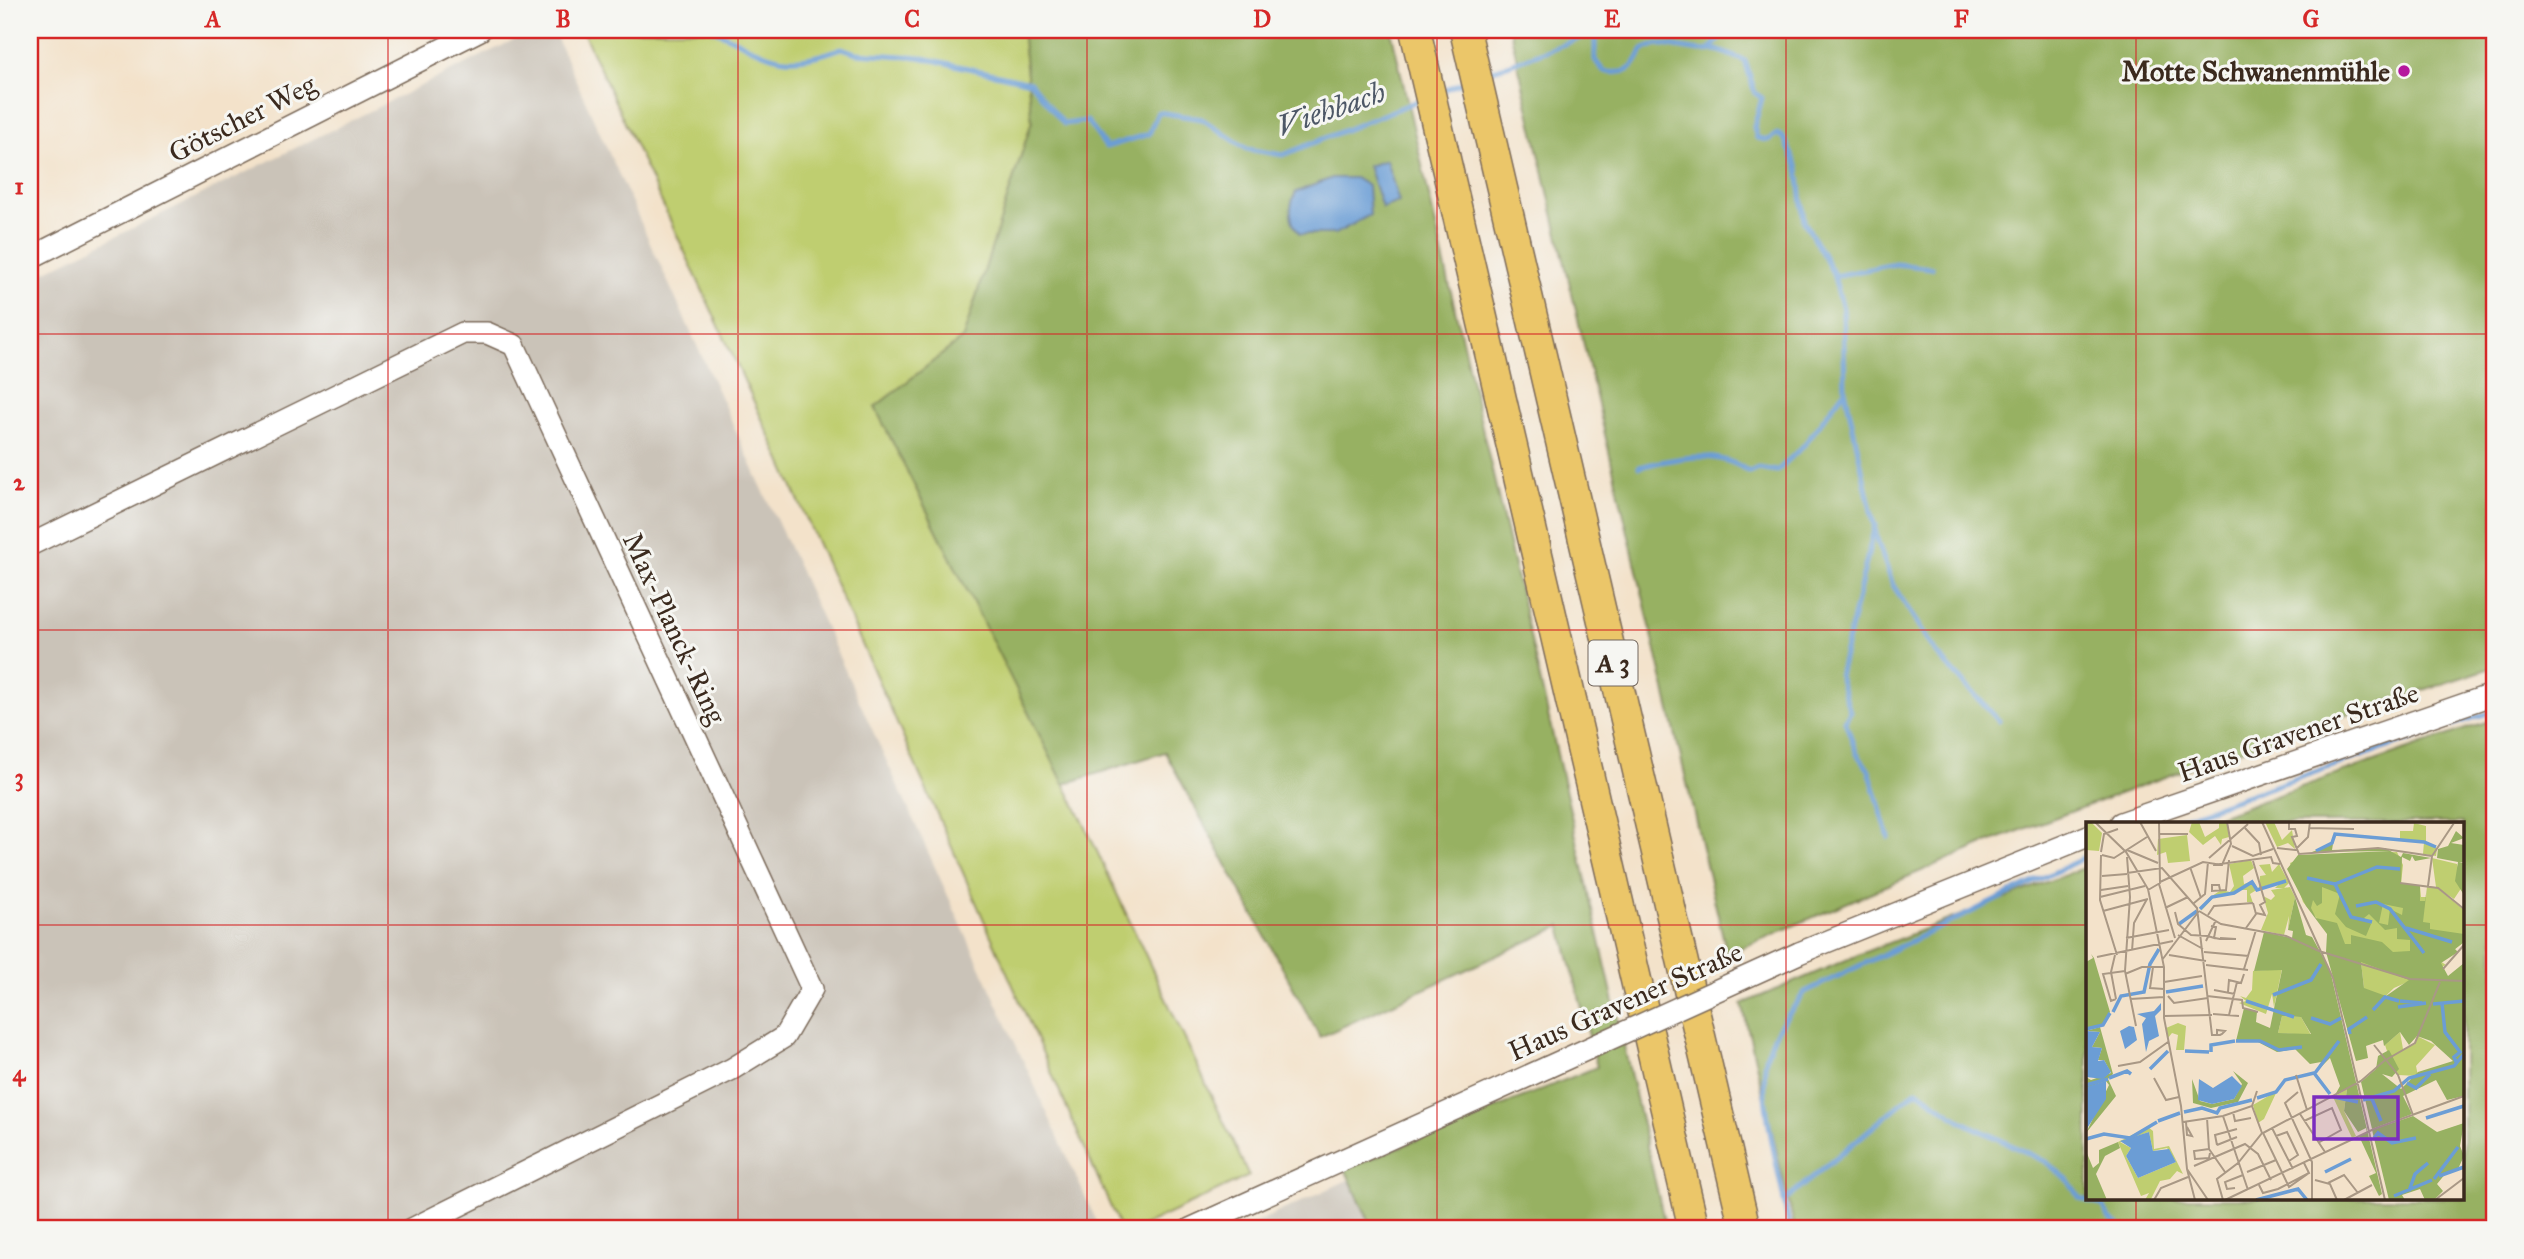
<svg xmlns="http://www.w3.org/2000/svg" width="2524" height="1259" viewBox="0 0 2524 1259" font-family="'IM FELL Great Primer',serif">
<style>
.industrial{fill:#cac3b8}
.green{fill:#bfce70;stroke:#7d7c47;stroke-width:2}
.forest{fill:#97b162;stroke:#696e40;stroke-width:2}
.water{fill:#6b9dd5;stroke:#53647a;stroke-width:2}
.lines{fill:none;stroke-linecap:round;stroke-linejoin:round}
.stream{stroke:#6b9dd5;stroke-width:5}
.minor-casing{stroke:#7b6a5a;stroke-width:24}
.highway-casing{stroke:#7b6a5a;stroke-width:33}
.minor{stroke:#fff;stroke-width:21}
.highway{stroke:#ebc669;stroke-width:30}
.minor-bridge-casing{stroke:#7b6a5a;stroke-width:24;stroke-linecap:butt}
.minor-bridge{stroke:#fff;stroke-width:21}
.grid{fill:none;stroke:#d62828;stroke-width:2;stroke-opacity:0.55}
.poi-dot{fill:#b5179e;stroke:#f6f6f2;stroke-width:2.5}
.labels{text-anchor:middle;stroke-width:6;stroke-linejoin:round;paint-order:stroke}
.shield{fill:#f6f6f2;stroke:#73675e;stroke-width:2}
.shield-label{font-size:26px;font-weight:bold;fill:#3b2a1e}
.poi-label{font-size:28px;font-weight:bold;fill:#3b2a1e;stroke:#f6f6f2;text-anchor:end}
.street-label{font-size:28px;fill:#3b2a1e;stroke:#f6f6f2}
.water-label{font-size:30px;font-style:italic;fill:#4e5867;stroke:#f6f6f2}
.inset-river{fill:none;stroke:#6b9dd5;stroke-width:3.5}
.inset-road{fill:none;stroke:#a99885;stroke-width:2}
.view{fill:#7b2cbf;fill-opacity:0.15;stroke:#7b2cbf;stroke-width:3.5}
.inset-edge{fill:none;stroke:#3b2a1e;stroke-width:3.5}
.neatline{fill:none;stroke:#d62828;stroke-width:2.5}
.grid-label{font-size:23px;text-anchor:middle;font-weight:bold;fill:#d62828}
</style>
<rect width="100%" height="100%" fill="#f6f6f2"/>
<filter id="ink" filterUnits="userSpaceOnUse"><feTurbulence type="fractalNoise" baseFrequency=".0143" numOctaves="2"/><feDisplacementMap in="SourceGraphic" scale="14" xChannelSelector="R" yChannelSelector="G"/><feConvolveMatrix kernelMatrix="1 2 1 2 8 2 1 2 1" color-interpolation-filters="sRGB"/></filter>
<filter id="wash" filterUnits="userSpaceOnUse"><feTurbulence type="fractalNoise" baseFrequency=".00686" numOctaves="4" result="noise"/><feDisplacementMap in="SourceGraphic" scale="28" xChannelSelector="R" yChannelSelector="G"/><feGaussianBlur stdDeviation="1.57" result="paint"/><feColorMatrix in="noise" values="0 0 0 0 0 0 0 0 0 0 0 0 0 0 0 0 0 1.4 0 .05"/><feComposite in="paint" operator="in"/></filter>
<g filter="url(#wash)">
<rect width="100%" height="100%" fill="#f3e2ca"/>
<!-- industrial -->
<path class="industrial" d="M534 30H553L1100 1229H30V279Z
M1350 1179 1375 1229H1242Z"/>
<!-- green -->
<path class="green" d="M582 30H1022L1032 121 963 338 875 407 1080 815 1249 1176 1137 1229 1120 1228 774 445Z"/>
<!-- forest -->
<path class="forest" d="M1022 30H1391L1666 1229H1373L1345 1169 1597 1067 1561 926 1320 1037 1165 752 1064 784 875 407 963 338 1032 121Z
M1510 30H2494V667L2227 754 1989 842 1727 954Z
M2494 719V1229H1795L1742 1004 1865 952 2088 866V1198H2463V823H2199Z"/>
<!-- water -->
<path class="water" d="M1386 160 1399 202 1382 208 1368 166Z
M1332 178H1355L1368 186 1370 215 1335 234H1300C1289 220 1288 208 1296 192Z"/>
<g class="lines">
<!-- stream -->
<path class="stream" d="M713 30C770 54 778 72 842 48L856 53 919 57 1030 82 1064 124 1087 121 1106 147 1149 134 1158 112 1202 119 1247 149 1283 155 1422 99
M1595 33V60L1604 72C1626 74 1633 72 1642 50L1657 44 1700 51 1717 50 1745 61 1755 93 1762 98 1754 127 1757 138 1768 140 1777 134 1784 138 1798 168 1804 221 1833 273 1843 309 1845 390 1878 543 1893 585 1936 653 1999 721
M1709 50 1728 30
M1483 74 1602 30
M1438 92 1468 80
M1834 276 1895 264 1932 268
M1639 467C1677 458 1716 448 1749 472L1758 468 1777 471 1804 445 1845 390
M1875 525 1839 676 1850 712 1845 721 1857 754 1869 770 1889 838
M2166 823 2494 711
M1784 1201C1777 1162 1756 1087 1768 1051 1774 1030 1792 1010 1805 992L2088 856
M1790 1229 1784 1201 1917 1090 1961 1121 2046 1162 2067 1179 2080 1198 2103 1206 2109 1218 2123 1229"/>
</g>
</g>
<g filter="url(#ink)">
<g class="lines">
<defs>
<path id="minor" d="M30 258 480 30
M30 545 463 333H487L514 345 812 989 784 1037 732 1069 412 1229
M2121 823 2494 694
M1799 953 2088 836
M1190 1229 1548 1067"/>
<path id="highway" d="M1415 30 1694 1229
M1465 30 1745 1229"/>
</defs>
<!-- minor casing -->
<use href="#minor" class="minor-casing"/>
<!-- highway casing -->
<use href="#highway" class="highway-casing"/>
<!-- minor -->
<use href="#minor" class="minor"/>
<!-- highway -->
<use href="#highway" class="highway"/>
<defs>
<path id="minor-bridge" d="M1548 1067 1799 953"/>
</defs>
<!-- minor-bridge casing -->
<use href="#minor-bridge" class="minor-bridge-casing"/>
<!-- minor-bridge -->
<use href="#minor-bridge" class="minor-bridge"/>
</g>
</g>
<!-- grid -->
<path class="grid" d="M388 30V1229M738 30V1229M1087 30V1229M1437 30V1229M1786 30V1229M2136 30V823M30 334H2494M30 630H2494M30 925H2088M2463 925H2494M2136 1198V1229"/>
<!-- markers -->
<circle class="poi-dot" cx="2404" cy="71" r="7"/>
<g class="labels">
<!-- shield labels -->
<rect class="shield" x="1588.5" y="640.5" width="49" height="45" rx="5"/>
<g class="shield-label">
<text x="1613" y="672">A 3</text>
</g>
<!-- poi labels -->
<g class="poi-label">
<text x="2390" y="81">Motte Schwanenmühle</text>
</g>
<!-- street labels -->
<g class="street-label">
<text transform="translate(242 118) rotate(-27)" y="10">Götscher Weg</text>
<text transform="translate(675 628) rotate(65)" y="10">Max-Planck-Ring</text>
<text transform="translate(2298 732) rotate(-19)" y="10">Haus Gravener Straße</text>
<text transform="translate(1625 1001) rotate(-24)" y="10">Haus Gravener Straße</text>
</g>
<!-- water labels -->
<g class="water-label">
<text transform="translate(1331 109) rotate(-19)" y="10">Viehbach</text>
</g>
</g>
<!-- overview -->
<g transform="translate(2086 822)">
<rect width="378" height="378" fill="#f3e2ca"/>
<path d="M5 0 16 11 13 29 0 28V1ZM106 0H113L119 15 133 6V0H141L143 15 136 17 135 23 129 14 117 23 103 10ZM179 0H188L196 18 206 8 209 27 202 21 191 25ZM328 1 340 4V21L351 26 350 34 337 32 338 20 314 18V9H327ZM101 13 104 39 82 41 80 30 71 33 72 17ZM311 30 317 43 315 62 334 64 335 75H340L341 65 351 66 378 88V120L354 139 360 143 308 166 281 192 275 140 242 127 244 112 217 80 204 41 223 33ZM346 36 371 42 376 65 368 77 350 65ZM165 38 168 46 157 54 158 62 167 59 172 67 164 72 167 81 161 80V68H155L127 76 115 89 123 76 135 68 144 70 148 64 143 42ZM184 42 186 50 193 42 203 61 198 66H189L196 59 173 66 174 54 180 53 173 43ZM204 65 209 75 202 108 203 94 198 113 175 108 182 91 177 74 185 78 189 74 185 68ZM196 147 188 185 186 172 180 192 153 181 160 179 154 174 160 176 166 168 167 149ZM196 194 215 195 225 213 192 211ZM92 201 100 204 98 228H90L92 213 86 211 82 216 80 206ZM314 210 317 227 329 222 331 214 349 223 330 244 332 254 312 253 303 235 299 223ZM261 267 258 289 270 314 266 316 247 275ZM191 269 178 297 172 301 167 283ZM62 305 67 309 68 327 83 324 97 352 91 349 84 357 74 359 65 377 59 378 63 371 55 374 32 320ZM63 310 67 329 81 326 90 340 52 356 40 334 45 326 34 320Z" fill="#bfce70" fill-rule="evenodd"/>
<path d="M370 9 378 16 365 21 378 23V40L373 41H378V73L369 59 372 40 351 36 352 27 362 24ZM247 22 246 28 299 26 315 35 317 31 345 36 329 39 326 34 324 39 316 35 315 61 334 64V79H339L341 65 337 100 344 101V107L378 112V120L369 127 372 130 355 141 362 154 378 141V274L361 278 350 258 317 274 326 292 286 307 275 260 290 247 292 234 303 228 313 247 306 255 296 252 315 267 332 250 367 239 345 219 331 214 323 223 314 210 298 224 297 218 280 224 282 236 270 239 240 130 241 112 220 84 201 47 212 33 304 29 226 30ZM236 65 254 72 249 92 260 105 280 114 285 102 278 96 283 92 299 108 311 106V117L324 118V129L307 130 296 120 265 113V122H259L251 101 230 96 225 86 227 78 231 84 236 81ZM297 82 317 86 316 93 304 87 302 103 293 101ZM275 140 323 158 300 174 278 166ZM209 75 220 113 226 115 244 148 296 372 293 374 283 354 290 351 273 314 281 311 280 306 272 310 258 289 261 267 249 273 254 264 244 236 228 252 235 240 224 242 209 227 191 230 170 219H150L158 186 171 190 170 200 184 206 196 148 168 149 178 110 206 116 207 109 202 108ZM196 194 215 195 225 212 192 211ZM5 132 8 136 24 190 17 203 0 206V140L7 136ZM14 205 27 252 22 257 30 274 0 311 23 263 20 259 0 266V255L5 258 25 251 18 238H12L16 226 6 225 14 210 0 209ZM147 249 162 261 152 280 125 286 107 281 106 257 114 279 126 282 148 277 156 262ZM327 294 351 310 378 301 374 324 378 334 372 347 360 351 351 362 357 369 348 378H339L334 367 316 373 319 378H303L286 308ZM32 320 34 326 19 334 10 352 21 378 0 377V329L7 346 13 341V328Z" fill="#97b162" fill-rule="evenodd"/>
<path d="M75 181V188L69 194 73 214 63 219 60 230 56 202 60 196 51 192 68 189ZM43 204 48 205 51 218 39 227 34 209ZM0 209 14 210 6 225 16 226 12 239 18 238 25 250 17 257 0 255ZM146 254 156 264 148 277 126 282 112 278 113 257 127 266ZM20 259V277L0 308V265ZM63 310 67 329 83 327 90 340 52 356 40 334 45 326 34 319Z" fill="#6b9dd5"/>
<path class="inset-river" d="M230 29 246 21 249 12 338 20 350 25M221 56 249 62 265 95 286 100M249 62 291 45 314 47M270 84 290 80 304 87 338 131M114 87 126 75 148 71 166 60 171 68 200 59M93 102 111 89M320 106 366 120M80 170 117 164M187 173 225 158 235 142M160 179 208 195M314 179 336 181M356 181 359 210 374 230 368 235 371 242M347 182 378 179M312 185 340 181M287 188 299 175 313 179M27 190 35 174 58 170 64 142 73 127M225 196 244 202 255 196M0 207 17 203 24 191M264 212 263 207 281 195M150 219H174L193 228 216 225M99 229 123 230M125 230V223L149 219M64 247 82 229M229 251 253 219M23 256 41 249 45 252M321 261 330 266 344 252M0 263 22 257M248 275 272 280M171 276 190 270 199 258 228 251 244 272M282 277H286L295 299M277 278 308 269 323 256 368 244 378 232M98 290 116 286 131 291 134 286 166 278M340 296 378 284M72 299 94 291M288 316 292 311 306 321 330 316M0 317 18 312 44 316 71 300M239 350 265 337M353 354 378 345M348 357 372 325M323 369 329 352 342 341M308 374 346 358M170 378 212 367 221 378"/>
<path class="inset-road" d="M9 0 40 30 62 67 78 145V196L95 284 101 347 122 378M54 0 70 29M176 0 247 156 299 378M203 0V7H209L211 14 206 15 213 32 292 26 346 34M319 0 378 1M159 6 173 21 175 33M223 6 268 7M74 12H102M146 24 167 34 187 27M191 26 209 28 222 15 224 0M41 28 72 41M15 30 18 12 32 7M15 33 14 78 31 133M16 33 28 36 61 15M41 35 44 75 39 149 50 204M123 36 162 2M167 39 179 80 174 83 179 93 170 91M127 43 185 35 187 41 194 42M104 45 115 76M41 51 76 46 111 86 126 213H134L136 212 139 209 131 208V213M16 54 41 52M74 60 117 40 136 43 145 22 141 0M314 61 352 66 378 87M73 62 89 116M342 64 346 34 368 1M15 68 42 64M62 68 74 61 73 0M134 68 133 63H126V69L140 68 143 38M14 75 59 64M108 81 119 72 122 40M79 86 102 75M17 89 62 77M113 89 135 102 200 114 233 129 324 157 378 159M89 90 92 102 105 113 122 114M122 93 128 84 167 81M160 106 170 92 167 81M92 113 117 127M122 114 128 116 130 105 125 104M40 116 83 108M129 116 134 117H150L134 116M120 119 130 98M46 129 48 101 61 77M118 130 163 134M29 133 25 150 30 177M83 133 120 139M11 135 87 119M76 138 113 89M120 143 162 148M67 145 64 166 78 167M158 147 170 108M357 147 378 123M39 152 56 145H78M78 160 116 154M128 168 149 172M142 170 143 158 155 161 158 152M82 174 88 181 122 176M121 174 156 178 157 186 172 190M30 177 25 179 17 152 39 149M44 177 78 175M127 192 153 194M143 193 151 160M78 194 126 193M288 223 312 253 327 293M32 244 54 240 82 220M210 253 221 288M68 256 80 278 93 275M212 270 199 281 226 340V378M147 290 149 299 165 296M214 292 239 330M137 294 162 368M121 296 123 327 139 350M218 299 246 286 255 308 232 321M97 300 137 294 166 284 171 269M100 300 101 313 106 314 101 305M186 306 207 347M190 314 201 310 212 333 203 339M131 323 129 313 151 307M131 323 151 315M123 327 108 329 109 337 123 336 124 331M108 344 159 322 172 332 185 358M101 347 109 378M161 350 190 338M223 351 203 365 177 311 275 259 298 239 329 221 354 160M229 358 244 362 251 378M242 361 258 353 272 371M173 363 177 371 192 367 223 351 218 341M149 366 141 367 139 360 157 353M68 378 75 366 102 355M137 378 131 357 152 341 176 311 166 284M139 378 288 307 378 274M258 378 286 363M349 378 378 356"/>
<path class="view" d="M228 275H312V317H228Z"/>
<rect width="378" height="378" class="inset-edge"/>
</g>
<!-- margin -->
<rect width="2524" height="1259" fill="none" stroke="#f6f6f2" stroke-width="77"/>
<rect x="38" y="38" width="2448" height="1182" class="neatline"/>
<g class="grid-label">
<text x="213" y="27">A</text>
<text x="563" y="27">B</text>
<text x="912" y="27">C</text>
<text x="1262" y="27">D</text>
<text x="1612" y="27">E</text>
<text x="1961" y="27">F</text>
<text x="2311" y="27">G</text>
<text x="19" y="194">1</text>
<text x="19" y="490">2</text>
<text x="19" y="785">3</text>
<text x="19" y="1081">4</text>
</g>
</svg>
